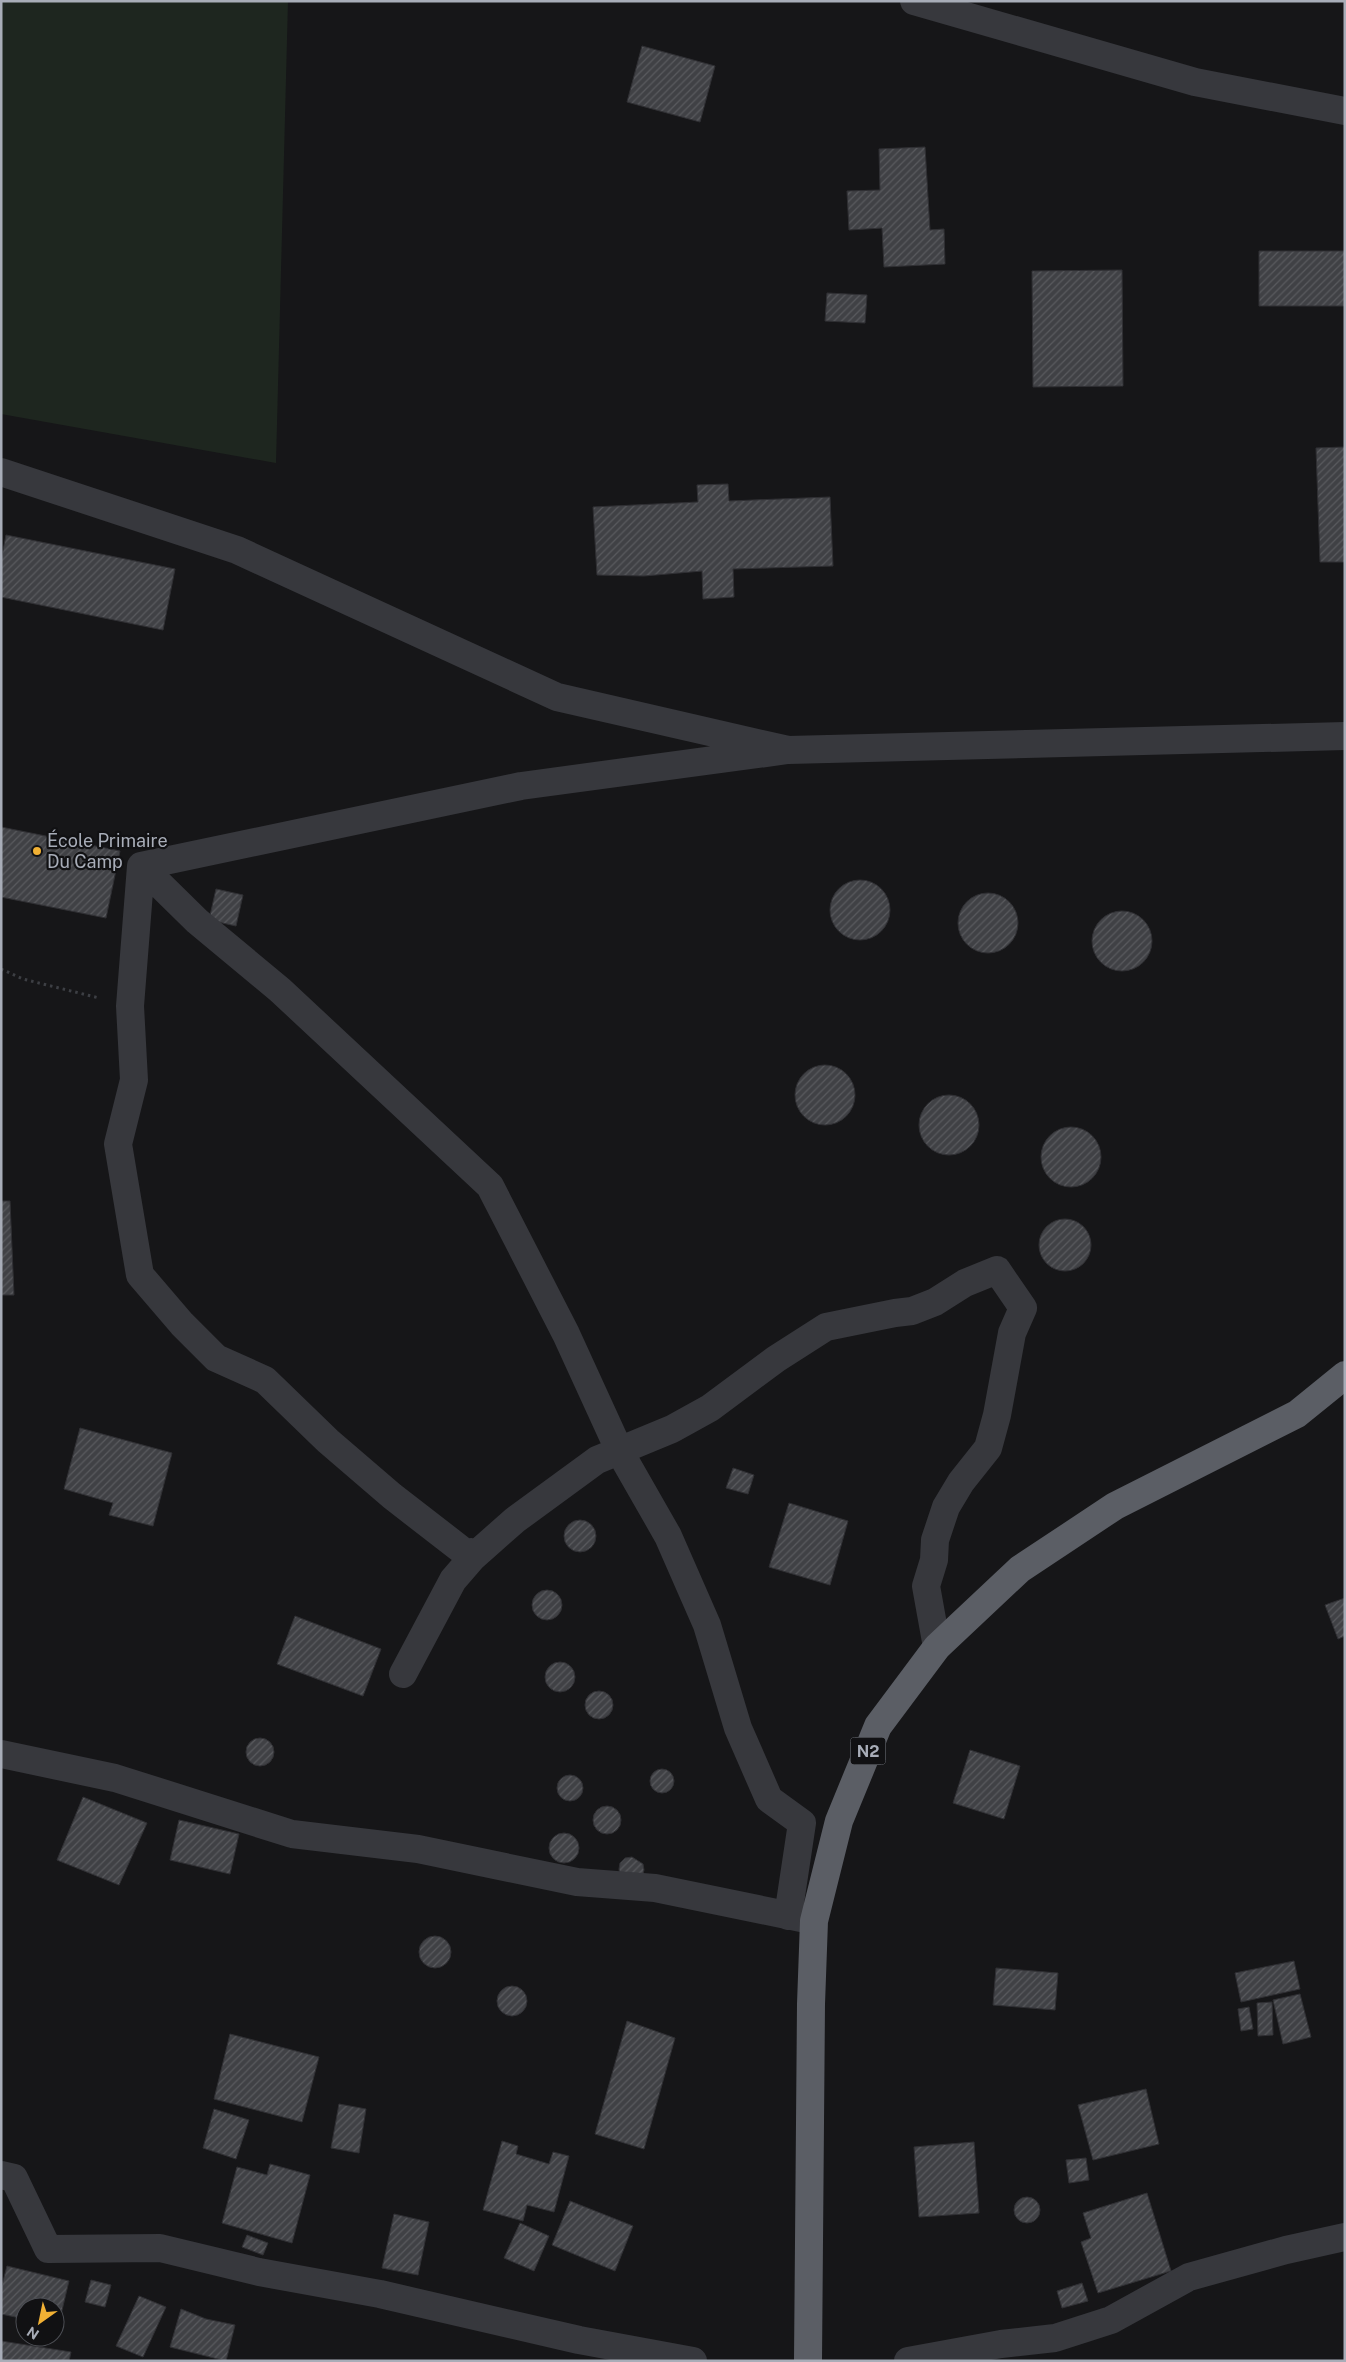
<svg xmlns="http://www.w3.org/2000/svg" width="1346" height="2362" viewBox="0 0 1346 2362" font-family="'Public Sans',sans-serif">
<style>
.pitch{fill:#1e261f}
.building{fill:url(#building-hatch);stroke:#303034}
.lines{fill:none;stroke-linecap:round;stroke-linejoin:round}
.path{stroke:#3d3f44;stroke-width:3;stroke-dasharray:2.5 4;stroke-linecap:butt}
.minor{stroke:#37383d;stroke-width:28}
.trunk{stroke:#5b5e65;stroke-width:28}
.poi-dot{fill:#f2b134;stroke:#111113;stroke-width:2}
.labels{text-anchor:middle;stroke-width:4.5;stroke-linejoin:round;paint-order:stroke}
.shield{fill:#111113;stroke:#7b7e86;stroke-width:1}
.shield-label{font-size:16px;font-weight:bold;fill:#a8adb8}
.poi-label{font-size:18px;fill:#a8adb8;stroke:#111113;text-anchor:start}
</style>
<defs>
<pattern id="building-hatch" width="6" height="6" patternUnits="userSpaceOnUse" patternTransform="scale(1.25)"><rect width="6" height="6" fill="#404145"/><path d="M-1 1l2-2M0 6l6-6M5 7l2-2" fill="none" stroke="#595a5e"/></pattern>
</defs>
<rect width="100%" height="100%" fill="#161618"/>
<!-- pitch -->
<path class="pitch" d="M1 1H288L276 463 1 414Z"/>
<!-- building -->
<path class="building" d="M642 46 715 66 700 122 627 102Z
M925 147 930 230 944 229 945 264 884 267 882 228 849 230 847 191 880 190 879 149Z
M1259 251H1345V306H1259Z
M1122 270 1123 386 1033 387 1032 271Z
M827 293 867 295 865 323 825 321Z
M1345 447V562H1320L1316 448Z
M728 484 729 501 830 497 833 566 733 569 734 597 703 599 702 571 644 576 597 575 593 507 698 502 697 485Z
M6 535 175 569 163 630 1 597V561Z
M1 827 120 851 106 918 1 897Z
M830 910a30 30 0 1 1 60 0a30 30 0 1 1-60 0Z
M216 889 243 895 236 926 209 920Z
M958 923a30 30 0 1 1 60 0a30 30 0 1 1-60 0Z
M1092 941a30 30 0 1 1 60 0a30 30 0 1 1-60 0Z
M795 1095a30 30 0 1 1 60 0a30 30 0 1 1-60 0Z
M919 1125a30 30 0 1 1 60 0a30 30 0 1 1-60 0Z
M1041 1157a30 30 0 1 1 60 0a30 30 0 1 1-60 0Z
M1 1201H10L14 1295H1Z
M1039 1245a26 26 0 1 1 52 0a26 26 0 1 1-52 0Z
M80 1428 172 1453 153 1526 109 1515 113 1503 64 1489Z
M733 1468 754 1475 748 1494 726 1488Z
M789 1503 848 1521 830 1585 769 1567Z
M564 1536a16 16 0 1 1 32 0a16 16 0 1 1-32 0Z
M532 1605a15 15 0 1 1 30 0a15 15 0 1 1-30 0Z
M1345 1598V1636L1338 1639 1325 1605Z
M295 1616 381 1649 363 1696 277 1664Z
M545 1677a15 15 0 1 1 30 0a15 15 0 1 1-30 0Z
M585 1705a14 14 0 1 1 28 0a14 14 0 1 1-28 0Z
M246 1752a14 14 0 1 1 28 0a14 14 0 1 1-28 0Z
M970 1750 1020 1766 1004 1819 953 1803Z
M650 1781a12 12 0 1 1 24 0a12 12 0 1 1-24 0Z
M557 1788a13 13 0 1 1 26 0a13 13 0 1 1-26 0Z
M83 1797 147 1823 119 1885 57 1860Z
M593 1820a14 14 0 1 1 28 0a14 14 0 1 1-28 0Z
M179 1820 239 1834 230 1874 170 1860Z
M549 1848a15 15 0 1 1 30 0a15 15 0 1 1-30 0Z
M632 1857 643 1864 644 1870 642 1877 620 1876 619 1869 620 1863 625 1858Z
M419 1952a16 16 0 1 1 32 0a16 16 0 1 1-32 0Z
M1294 1961 1300 1989 1241 2002 1235 1973Z
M996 1968 1058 1973 1055 2010 993 2005Z
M497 2001a15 15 0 1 1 30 0a15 15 0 1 1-30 0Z
M1300 1994 1311 2037 1283 2044 1273 2000Z
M1272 2002 1273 2035 1258 2036 1257 2003Z
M1249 2007 1253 2029 1241 2031 1238 2009Z
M627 2021 675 2038 644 2149 595 2134Z
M230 2034 319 2057 302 2122 214 2099Z
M1146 2089 1159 2144 1093 2160 1078 2105Z
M339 2104 366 2109 359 2153 331 2148Z
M214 2109 249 2120 236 2159 203 2148Z
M502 2141 518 2146 516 2154 549 2164 553 2152 569 2156 554 2212 527 2205 523 2221 483 2210Z
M974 2142 979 2213 919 2217 914 2147Z
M1086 2158 1089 2180 1069 2183 1066 2160Z
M270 2164 310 2175 292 2243 222 2223 237 2167 267 2175Z
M1147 2193 1171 2271 1098 2293 1081 2242 1091 2238 1083 2213Z
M1014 2210a13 13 0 1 1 26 0a13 13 0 1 1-26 0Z
M570 2201 633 2226 615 2271 552 2245Z
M394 2214 429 2222 418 2275 382 2268Z
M520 2223 549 2236 534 2271 504 2258Z
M247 2235 268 2243 263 2255 242 2247Z
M7 2266 69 2281 58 2327 55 2326V2307H25V2319L1 2314V2289Z
M91 2280 111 2285 105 2307 85 2302Z
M1082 2283 1088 2301 1062 2308 1057 2291Z
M139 2296 166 2307 143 2357 116 2346Z
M181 2309 206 2319 235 2325 226 2361 170 2347Z
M1 2341 71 2352 69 2361H1Z"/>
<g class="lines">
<!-- path -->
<path class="path" d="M1 969 23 979 99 998"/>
<!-- minor -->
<path class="minor" d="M914 1 1195 82 1345 111
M1 472 237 550 557 697 788 750 1345 736
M141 866 197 921 280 990 490 1186 566 1334 620 1452 668 1536 707 1625 738 1728 769 1799 802 1823 788 1916
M471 1552 472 1558 392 1496 328 1441 265 1380 216 1358 182 1324 140 1275 118 1144 134 1080 130 1006 141 866 521 786 788 750
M403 1674 453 1580 472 1558 515 1520 597 1460 672 1429 710 1408 776 1359 826 1327 895 1313 912 1311 935 1302 965 1283 997 1270 1023 1308 1012 1333 997 1415 988 1448 961 1482 946 1507 935 1540 934 1560 926 1586 937 1647
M1 1754 115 1778 292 1834 418 1849 577 1882 655 1888 806 1919
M1 2175 14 2178 48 2249 160 2248 259 2272 380 2294 579 2340 693 2361
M908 2361 1001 2344 1055 2338 1111 2320 1189 2277 1286 2250 1345 2237"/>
<!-- trunk -->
<path class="trunk" d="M808 2361 811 2004 814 1921 839 1821 878 1726 937 1647 1020 1569 1115 1506 1297 1414 1345 1375"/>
</g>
<!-- markers -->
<circle class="poi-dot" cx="37" cy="851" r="5"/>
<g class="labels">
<!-- shield labels -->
<rect class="shield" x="850.5" y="1737.5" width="35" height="27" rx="4"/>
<g class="shield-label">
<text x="868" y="1757">N2</text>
</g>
<!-- poi labels -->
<g class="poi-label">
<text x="47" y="847">École Primaire<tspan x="47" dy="21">Du Camp</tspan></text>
</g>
</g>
<!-- border -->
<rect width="1346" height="2362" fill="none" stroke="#a8adb8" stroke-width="5"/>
<!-- north arrow -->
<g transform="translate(40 2322) rotate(213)"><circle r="24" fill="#111113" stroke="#4d4f55"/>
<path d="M0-4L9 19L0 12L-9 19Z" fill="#f2b134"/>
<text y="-8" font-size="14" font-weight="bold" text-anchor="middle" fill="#a8adb8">N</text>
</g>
</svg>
